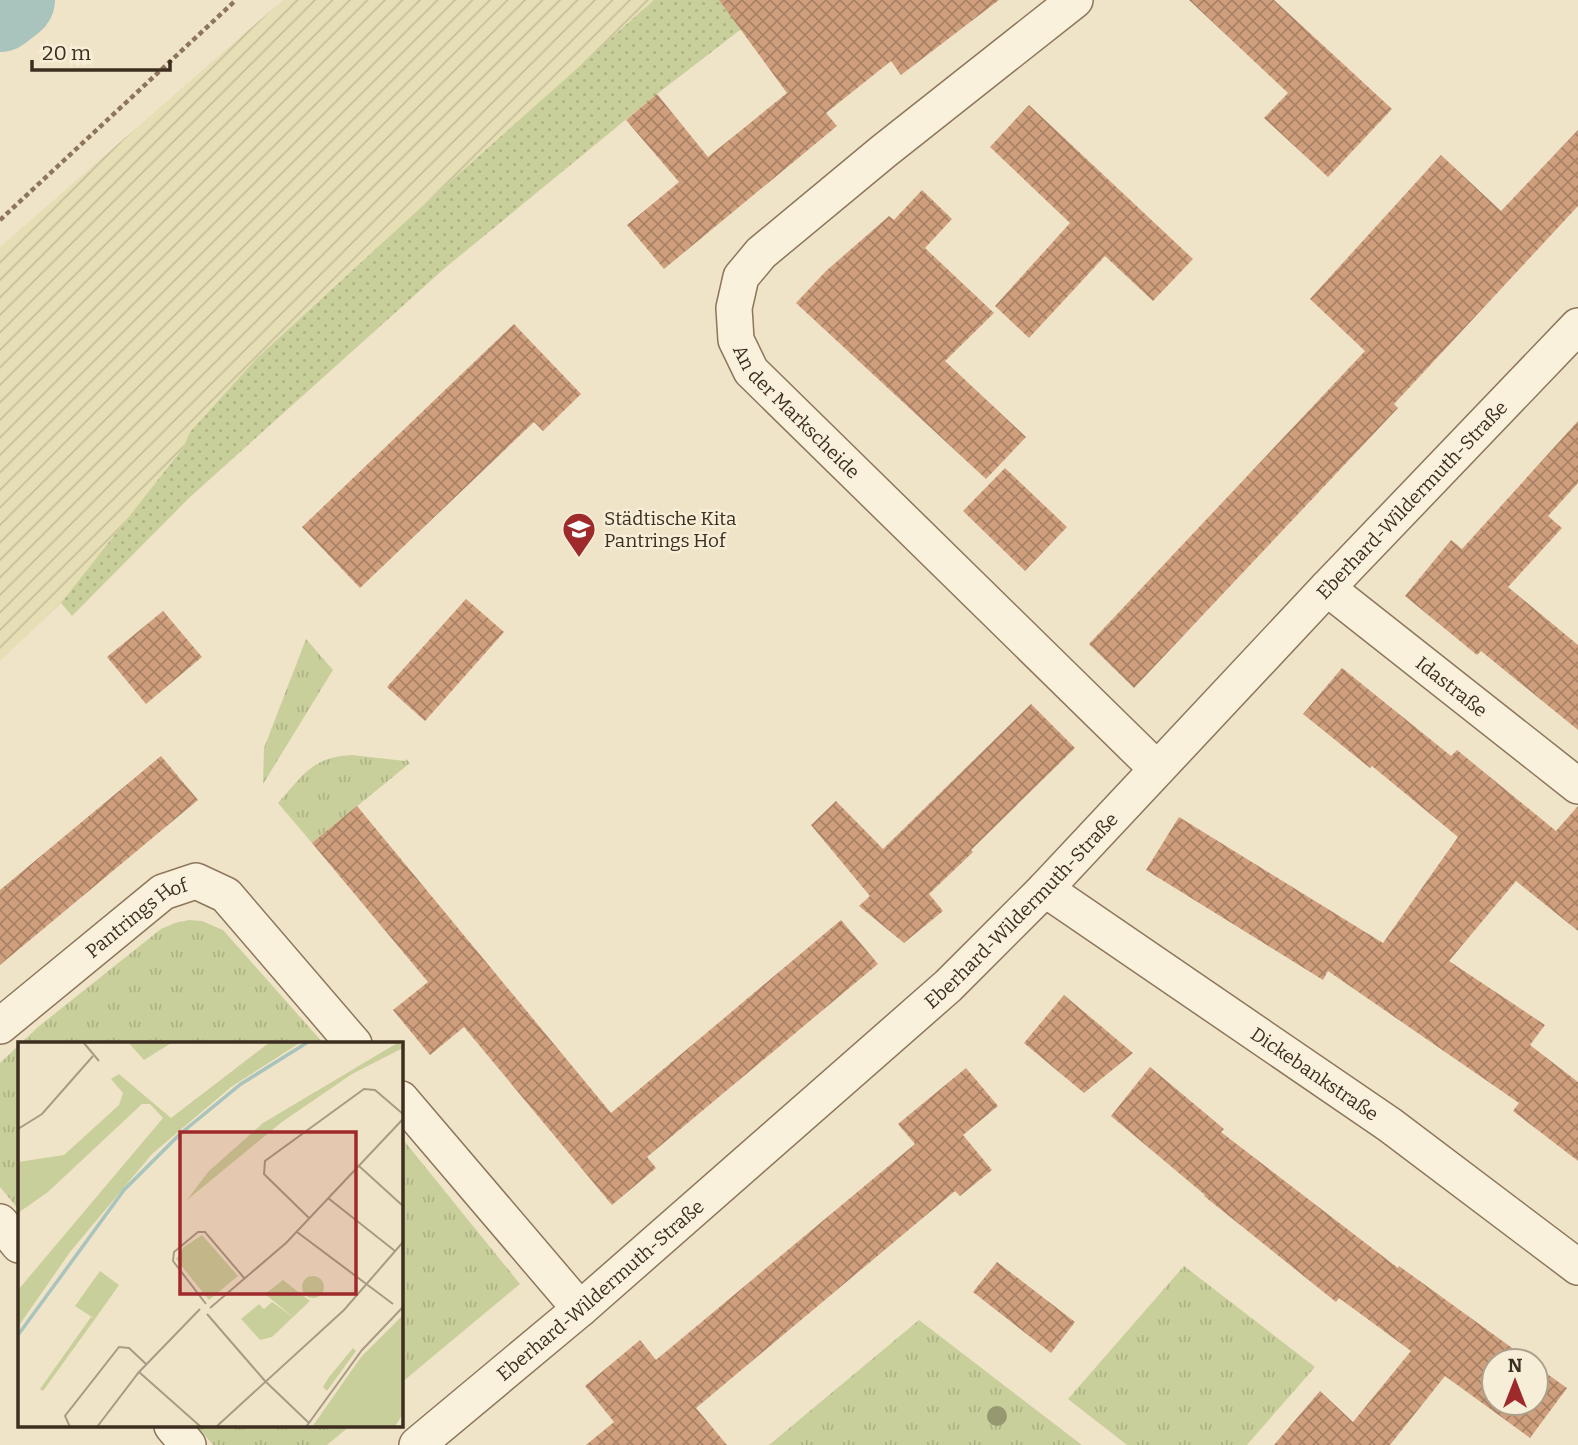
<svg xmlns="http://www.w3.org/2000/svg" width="1578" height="1445" viewBox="0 0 1578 1445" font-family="Bitter,serif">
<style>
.farmland{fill:url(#farmland-furrows)}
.grass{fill:url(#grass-tufts)}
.garden{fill:url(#garden-dots)}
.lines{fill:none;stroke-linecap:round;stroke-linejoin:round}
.river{stroke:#a9c4bc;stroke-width:82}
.building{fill:url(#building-cross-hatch)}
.minor-casing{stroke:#8d765c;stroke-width:38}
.path{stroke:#8d765c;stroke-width:4.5;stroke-dasharray:5 3.5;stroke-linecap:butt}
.minor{stroke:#faf1dc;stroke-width:35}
.tree{fill:#96986f}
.labels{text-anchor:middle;stroke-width:5;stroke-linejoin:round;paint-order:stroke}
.street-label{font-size:19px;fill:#3d2e20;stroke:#f7eed8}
.poi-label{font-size:19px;fill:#3d2e20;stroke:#f7eed8;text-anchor:start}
.inset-river{fill:none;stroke:#a9c4bc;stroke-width:3.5}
.inset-road{fill:none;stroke:#a89b85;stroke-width:2}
.view{fill:#9e2a2b;fill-opacity:0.15;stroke:#9e2a2b;stroke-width:3.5}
.inset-edge{fill:none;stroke:#3d2e20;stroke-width:3.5}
</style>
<defs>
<pattern id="farmland-furrows" width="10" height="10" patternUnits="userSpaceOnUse" patternTransform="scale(1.75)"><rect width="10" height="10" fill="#e6deb5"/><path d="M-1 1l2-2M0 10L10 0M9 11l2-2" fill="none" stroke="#c6bf9b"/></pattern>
<pattern id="grass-tufts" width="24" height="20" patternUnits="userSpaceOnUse" patternTransform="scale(1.75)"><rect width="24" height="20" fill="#c9cf9b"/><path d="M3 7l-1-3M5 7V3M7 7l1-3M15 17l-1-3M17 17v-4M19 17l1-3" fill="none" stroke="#aeb285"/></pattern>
<pattern id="garden-dots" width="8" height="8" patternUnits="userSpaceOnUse" patternTransform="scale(1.75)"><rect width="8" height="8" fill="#c9cf9b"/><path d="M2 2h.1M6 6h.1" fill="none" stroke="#aeb285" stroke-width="1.8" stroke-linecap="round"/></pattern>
<pattern id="building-cross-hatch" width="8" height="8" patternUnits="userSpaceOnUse" patternTransform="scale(1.75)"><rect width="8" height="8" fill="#cf9f7d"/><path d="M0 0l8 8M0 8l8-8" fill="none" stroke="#a98266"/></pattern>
</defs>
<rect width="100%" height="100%" fill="#f0e4c8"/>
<!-- farmland -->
<path class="farmland" d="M283 0H655L417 211 256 359 190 432 183 448 61 603 0 661V247Z"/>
<!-- grass -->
<path class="grass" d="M306 639 333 670 263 784 264 748Z
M352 755 405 761 406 759 410 763 312 843 278 803C303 775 312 757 352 755Z
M189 920 202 921 223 930 324 1044H20L38 1027 161 929 175 923Z
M19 1045V1210L0 1187V1063Z
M401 1137 520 1284 401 1383Z
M1184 1266 1315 1367 1247 1445H1127L1068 1399Z
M919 1320 1082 1445H769Z
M197 1426H350L327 1445H213Z"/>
<!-- garden -->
<path class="garden" d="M654 0H779L657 94 445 268 189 498 72 616 61 603 183 448 190 432 256 359 417 211Z"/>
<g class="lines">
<!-- river -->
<path class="river" d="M0 11 14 0"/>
</g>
<!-- building -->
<path class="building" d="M719 0H999L901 75 891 61 826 113 837 126 664 269 627 225 679 182 626 120 657 94 708 157 787 93Z
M1189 0H1274L1392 109 1328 177 1264 118 1288 93Z
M1029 105 1193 259 1153 301 1105 256 1029 338 995 306 1070 223 990 147Z
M1578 130V206L1394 404 1398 408 1134 688 1089 644 1365 351 1310 299 1441 155 1501 211Z
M922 190 952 219 925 248 994 313 945 361 1026 437 986 479 796 303 826 271 889 216 894 220Z
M514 324 581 394 543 431 534 422 360 588 302 527Z
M1578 421V483L1548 516 1562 528 1508 587 1578 645V730L1481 651 1477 655 1405 596 1451 540 1462 549Z
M1005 468 1067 527 1025 571 963 511Z
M466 599 504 632 425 721 387 687Z
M163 611 202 657 146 704 107 657Z
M1342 668 1451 756 1457 750 1556 831 1578 806V931L1516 881 1449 961 1545 1025 1530 1045 1578 1082V1161L1513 1111 1519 1103 1328 971 1323 980 1146 870 1179 817 1383 943 1458 837 1372 766 1370 768 1303 714Z
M1031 704 1075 748 971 850 973 852 929 894 943 911 904 943 859 906 870 896 811 825 836 801 883 849Z
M161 756 198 800 0 965V890Z
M357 806 611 1113 841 920 878 964 647 1157 656 1168 612 1205 464 1027 430 1055 393 1010 428 982 312 843Z
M1064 995 1133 1053 1084 1093 1024 1043Z
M1150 1067 1224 1129 1221 1132 1398 1268 1399 1266 1530 1361H1494V1403H1536V1366L1567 1388 1530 1438 1445 1376 1390 1445H1274L1320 1391 1353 1422 1411 1351 1339 1298 1336 1302 1204 1196 1205 1195 1111 1116Z
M966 1068 998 1106 963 1135 992 1170 960 1196 955 1191 696 1408 727 1445H586L614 1422 585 1386 640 1340 656 1360 915 1144 898 1124Z
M997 1262 1075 1322 1051 1353 973 1292Z"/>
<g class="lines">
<defs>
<g id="minor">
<path id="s1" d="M1075 0 884 151 761 253 741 277 734 308 736 340 751 371 1157 769"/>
<path id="s2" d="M1327 588 1578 786"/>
<path id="s3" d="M1045 889 1390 1125 1578 1267"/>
<path id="s4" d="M0 1026 163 892 196 881 226 895 354 1044"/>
<path d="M401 1099 580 1309"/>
<path d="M0 1222 19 1245"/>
<path d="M172 1426 188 1445"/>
<path id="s5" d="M417 1445 580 1309 948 986 1045 889 1327 588 1578 326"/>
</g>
</defs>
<!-- minor casing -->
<use href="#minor" class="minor-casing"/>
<!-- path -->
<path class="path" d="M0 220 236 0"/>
<!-- minor -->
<use href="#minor" class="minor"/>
</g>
<!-- trees -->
<circle class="tree" cx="997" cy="1416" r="10"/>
<!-- icons -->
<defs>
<symbol id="school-pin" viewBox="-11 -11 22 30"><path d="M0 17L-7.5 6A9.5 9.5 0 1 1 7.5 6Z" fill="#9e2a2b" stroke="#f7eed8"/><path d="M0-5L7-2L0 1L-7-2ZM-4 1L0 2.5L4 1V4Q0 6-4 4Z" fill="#fff"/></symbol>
</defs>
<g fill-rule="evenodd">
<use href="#school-pin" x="560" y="510" width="38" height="52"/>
</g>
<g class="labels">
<!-- street labels -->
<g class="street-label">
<text dy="7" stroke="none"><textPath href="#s1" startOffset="593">An der Markscheide</textPath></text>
<text dy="7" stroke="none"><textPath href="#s5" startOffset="1374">Eberhard-Wildermuth-Straße</textPath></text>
<text dy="7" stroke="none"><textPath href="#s2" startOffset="159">Idastraße</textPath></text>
<text dy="7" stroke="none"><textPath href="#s5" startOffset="807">Eberhard-Wildermuth-Straße</textPath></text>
<text dy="7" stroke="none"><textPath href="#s4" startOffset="175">Pantrings Hof</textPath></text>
<text dy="7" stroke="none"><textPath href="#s3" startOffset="327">Dickebankstraße</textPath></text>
<text dy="7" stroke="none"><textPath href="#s5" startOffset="240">Eberhard-Wildermuth-Straße</textPath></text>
</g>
<!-- poi labels -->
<g class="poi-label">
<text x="604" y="525">Städtische Kita<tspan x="604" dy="22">Pantrings Hof</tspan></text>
</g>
</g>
<!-- overview -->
<g transform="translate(18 1042)">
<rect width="385" height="385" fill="#f0e4c8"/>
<path d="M252 0H283L213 45 134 112 52 210 0 285V248L145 76 132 62H124L30 150 0 171V135L46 113 101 63 105 51 93 37 101 32 153 76ZM184 193 220 234 191 258 158 217 166 205ZM284 245a11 11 0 1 1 22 0a11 11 0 1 1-22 0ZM265 238 292 259 275 275 247 252ZM73 275 77 277 25 349 22 347ZM335 306 338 309 309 349 305 345 311 335Z" fill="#c9cf9b"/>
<path d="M46 113 7 133 0 135V120Z" fill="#c9cf9b"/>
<path d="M49 114 21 143 0 159V136ZM254 260 275 275 254 295 242 298 223 277 241 262 246 267ZM385 273V371L377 385H294L343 315Z" fill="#c9cf9b"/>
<path d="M110 0H155L126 18ZM381 0 385 6 334 32 264 80 169 158 190 130 245 81ZM82 229 101 243 77 277 57 264Z" fill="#c9cf9b"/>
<path class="inset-river" d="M0 293 106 148 162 92 223 42 290 0"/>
<path class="inset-road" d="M65 0 81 19M0 87 24 72 75 14M341 124 385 164M310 156 377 209M291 176 246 132 247 119 346 47 357 48 385 72M279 190 375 262M188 262 155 219 156 210 180 190H187L227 237M192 266 268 201 385 77M189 272 247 339 291 381M121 330 183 385M52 385 47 374 101 305 111 306 128 322M79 385 121 330 182 267M198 385 326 268 385 200M288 385 344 308 385 265"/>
<path class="view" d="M162 90H338V252H162Z"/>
<rect width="385" height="385" class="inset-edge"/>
</g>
<!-- north arrow -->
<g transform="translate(1515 1382)"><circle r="33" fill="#f7eed8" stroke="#ada18e" stroke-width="2"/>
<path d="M0-5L12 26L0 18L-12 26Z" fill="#9e2a2b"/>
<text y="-10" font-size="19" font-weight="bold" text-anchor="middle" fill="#3d2e20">N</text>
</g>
<!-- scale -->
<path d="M32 60v10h138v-10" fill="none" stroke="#3d2e20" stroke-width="3.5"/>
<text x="42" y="60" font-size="21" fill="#3d2e20" stroke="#f7eed8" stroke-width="5" paint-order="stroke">20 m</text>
</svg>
